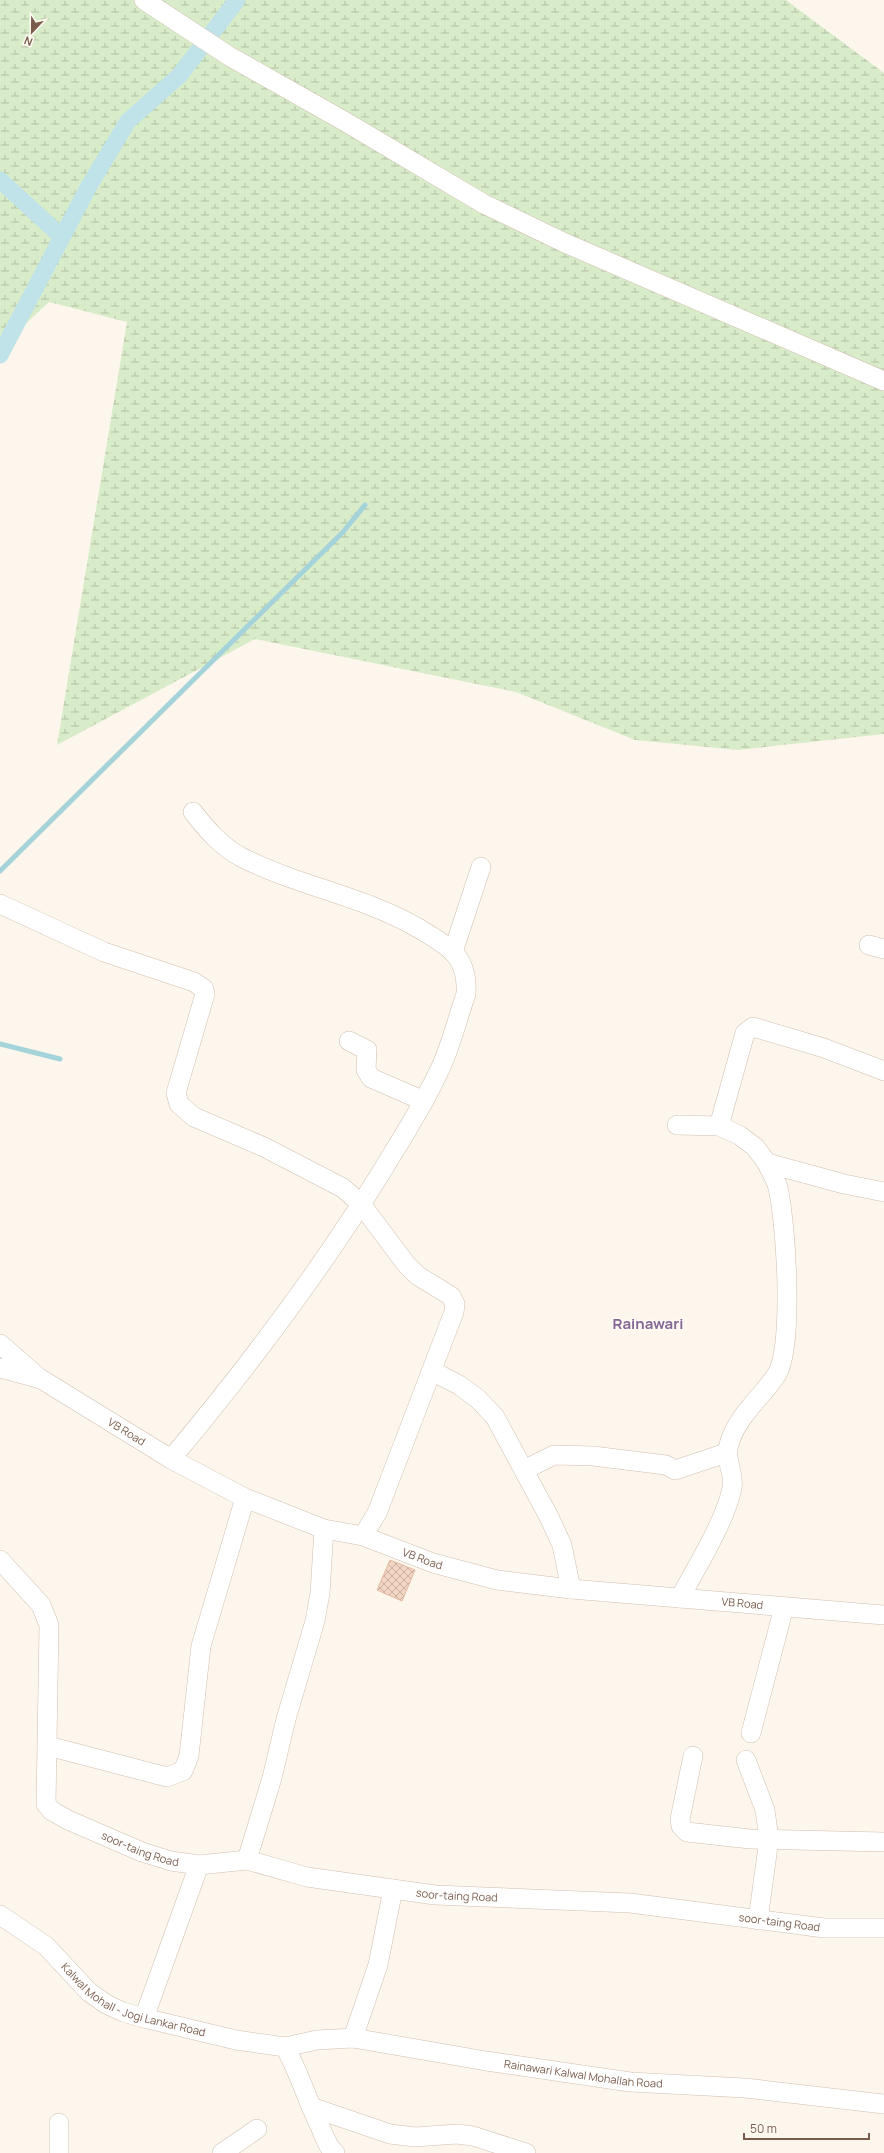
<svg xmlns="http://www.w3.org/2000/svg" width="884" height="2153" viewBox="0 0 884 2153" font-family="Manrope,sans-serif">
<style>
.wetland{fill:url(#wetland-marsh)}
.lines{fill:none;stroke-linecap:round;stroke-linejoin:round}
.stream{stroke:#a5d3da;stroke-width:5}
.canal{stroke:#bfe3e8;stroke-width:17}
.building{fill:url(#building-cross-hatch);stroke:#e6bba3}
.minor-casing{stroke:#d1beb0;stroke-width:20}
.minor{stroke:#fff;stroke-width:19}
.labels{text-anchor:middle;stroke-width:3.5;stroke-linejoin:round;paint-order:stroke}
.street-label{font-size:11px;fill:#7a5c4d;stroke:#fffaf3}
.district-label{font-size:15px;font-weight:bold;fill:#846695;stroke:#fffaf3}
</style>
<defs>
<pattern id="wetland-marsh" width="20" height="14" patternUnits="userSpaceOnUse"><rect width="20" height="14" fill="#d8ecc9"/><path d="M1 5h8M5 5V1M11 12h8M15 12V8" fill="none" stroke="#b4c2a5"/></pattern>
<pattern id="building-cross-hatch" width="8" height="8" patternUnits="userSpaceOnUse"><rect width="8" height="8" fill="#f3d5c3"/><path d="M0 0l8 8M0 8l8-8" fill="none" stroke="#cab0a1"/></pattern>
</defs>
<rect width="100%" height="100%" fill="#fdf6ec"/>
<!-- wetland -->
<path class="wetland" d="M0 0H786L884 73V734L738 750 635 740 516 692 255 639 57 745 127 322 49 302 0 348Z"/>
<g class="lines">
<!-- stream -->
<path class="stream" d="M0 871 343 532 365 505
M0 1044 60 1059"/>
<!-- canal -->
<path class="canal" d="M0 180 62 237
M0 355 89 186 128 121 179 76 237 0"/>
</g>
<!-- building -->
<path class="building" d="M390 1560 415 1570 402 1601 377 1590Z"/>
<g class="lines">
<defs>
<g id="minor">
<path d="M144 0 229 56 344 121 484 204 565 243 884 381"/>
<path d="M0 904 104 952 194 982 204 989 205 994 176 1093 179 1104 194 1117 264 1147 343 1188 361 1204 406 1264 418 1276 451 1296 455 1304 454 1312 377 1513 363 1536"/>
<path d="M869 945 884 949"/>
<path d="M453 952 481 867"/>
<path d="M349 1041 367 1050 366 1070 371 1078 424 1101"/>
<path d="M677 1125 719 1126 739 1135 755 1147 767 1163 844 1184 884 1192"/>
<path d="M719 1126 745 1033 753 1027 824 1048 884 1071"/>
<path d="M0 1344 38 1377"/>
<path id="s1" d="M0 1368 41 1379 171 1459 245 1498 324 1529 363 1536 433 1563 497 1580 571 1589 884 1615"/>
<path d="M432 1371 459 1385 478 1399 495 1417 549 1517 562 1545 571 1589"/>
<path d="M171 1459C248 1367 319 1273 382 1171 402 1138 423 1106 439 1071 451 1047 457 1019 466 994 467 979 465 964 453 952 444 943 430 935 418 928 363 896 298 886 241 857 221 846 207 830 193 812"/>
<path d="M524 1470 554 1455 593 1456 666 1465 675 1470 726 1453"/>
<path id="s2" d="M0 1560 41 1605 49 1625 46 1804 52 1811 68 1820 142 1852 171 1861 199 1865 247 1860 307 1877 435 1895 630 1903 824 1928H884"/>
<path d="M680 1598C697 1566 725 1522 732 1488 735 1471 723 1460 730 1441 739 1414 762 1397 777 1374 794 1345 786 1222 778 1188 776 1179 770 1171 767 1163"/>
<path d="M751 1733 784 1607"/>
<path d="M48 1746 167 1777 183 1771 189 1756 201 1646 245 1498"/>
<path d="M693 1756 680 1819 681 1826 687 1832 750 1839 884 1842"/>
<path d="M746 1760 765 1810 769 1839 758 1920"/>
<path d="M247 1860 272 1778 286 1719 315 1621 320 1593 324 1529"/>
<path id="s3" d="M0 1915 46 1946 89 1992 106 2004 123 2012 144 2018 236 2040 285 2047 317 2040 353 2038 486 2061 630 2082 745 2088 884 2104"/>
<path d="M144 2018 199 1865"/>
<path d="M353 2038 378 1965 393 1889"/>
<path d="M285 2047C299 2072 307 2100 320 2126 324 2136 327 2146 335 2153"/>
<path d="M311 2107 390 2134 415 2137 457 2134 473 2136 526 2153"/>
<path d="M59 2153V2123"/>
<path d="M222 2153 257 2129"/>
</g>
</defs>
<!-- minor casing -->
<use href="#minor" class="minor-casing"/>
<!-- minor -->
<use href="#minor" class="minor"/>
</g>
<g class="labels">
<!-- street labels -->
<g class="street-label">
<text dy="4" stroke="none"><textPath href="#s1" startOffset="143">VB Road</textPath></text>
<text dy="4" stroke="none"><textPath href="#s1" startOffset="467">VB Road</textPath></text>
<text dy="4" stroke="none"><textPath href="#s1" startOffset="791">VB Road</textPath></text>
<text dy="4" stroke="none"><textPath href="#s2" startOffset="367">soor-taing Road</textPath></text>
<text dy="4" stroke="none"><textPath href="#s2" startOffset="690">soor-taing Road</textPath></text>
<text dy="4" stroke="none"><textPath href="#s2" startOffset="1014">soor-taing Road</textPath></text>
<text dy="4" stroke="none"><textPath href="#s3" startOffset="162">Kalwal Mohall - Jogi Lankar Road</textPath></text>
<text dy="4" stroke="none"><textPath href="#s3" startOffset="626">Rainawari Kalwal Mohallah Road</textPath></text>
</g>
<!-- district labels -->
<g class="district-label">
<text x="648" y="1329">Rainawari</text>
</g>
</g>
<!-- north arrow -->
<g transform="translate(32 32) rotate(202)" stroke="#fffaf3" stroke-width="3" paint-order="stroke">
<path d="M0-3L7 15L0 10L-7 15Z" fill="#7a5c4d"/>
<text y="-6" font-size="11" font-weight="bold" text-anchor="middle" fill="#7a5c4d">N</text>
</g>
<!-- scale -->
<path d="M744 2133v6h125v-6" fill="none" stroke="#7a5c4d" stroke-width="2"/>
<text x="750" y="2133" font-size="12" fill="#7a5c4d" stroke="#fffaf3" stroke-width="3" paint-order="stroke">50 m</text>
</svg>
